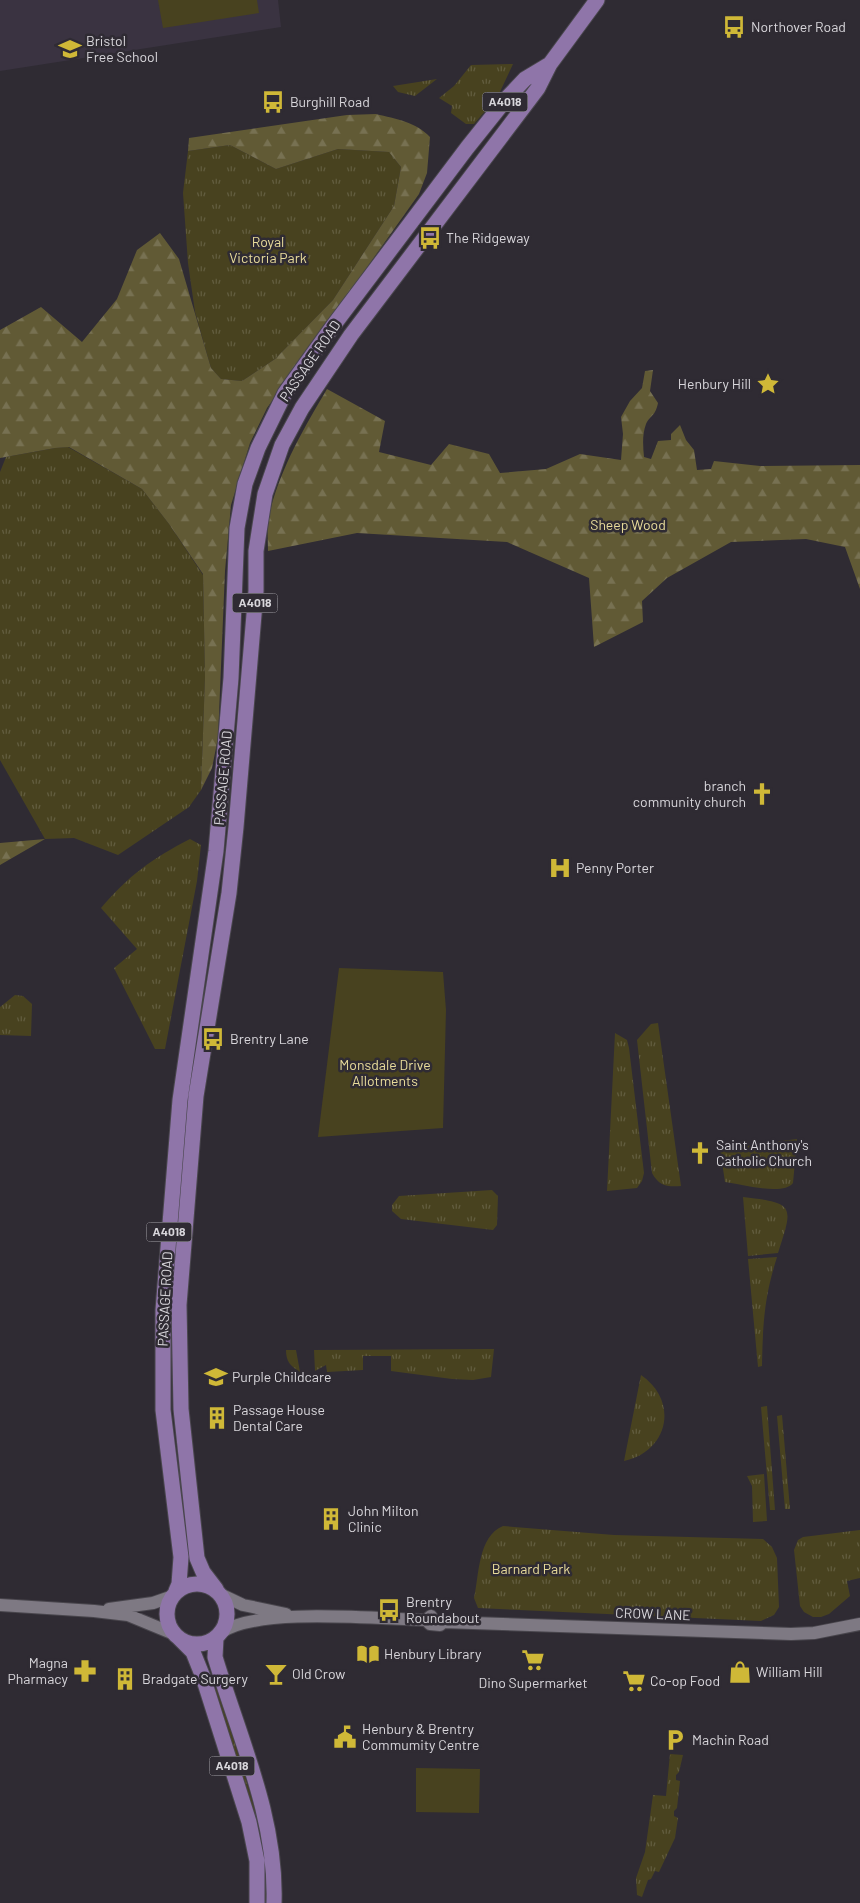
<svg xmlns="http://www.w3.org/2000/svg" width="860" height="1903" viewBox="0 0 860 1903" font-family="Barlow,sans-serif">
<style>
.built{fill:#3a3341}
.grass{fill:url(#grass-tufts)}
.forest{fill:url(#forest-firs)}
.garden{fill:#48421f}
.lines{fill:none;stroke-linecap:round;stroke-linejoin:round}
.tertiary-casing{stroke:#49464d;stroke-width:14}
.primary-casing{stroke:#49464d;stroke-width:17}
.tertiary{stroke:#7e7983;stroke-width:12}
.primary{stroke:#8f75a9;stroke-width:15}
.labels{text-anchor:middle;stroke-width:5;stroke-linejoin:round;paint-order:stroke}
.shield{fill:#2f2b33;stroke:#a5a3a9;stroke-width:1}
.shield-label{font-size:12px;font-weight:bold;fill:#d8d6db}
.poi-label{font-size:14px;fill:#d8d6db;stroke:#2f2b33;text-anchor:start}
.park-label{font-size:14px;fill:#e9dc9b;stroke:#2f2b33}
.street-label{font-size:14px;fill:#d8d6db;stroke:#2f2b33}
</style>
<defs>
<pattern id="grass-tufts" width="24" height="20" patternUnits="userSpaceOnUse" patternTransform="scale(1.25)"><rect width="24" height="20" fill="#48421f"/><path d="M3 7l-1-3M5 7V3M7 7l1-3M15 17l-1-3M17 17v-4M19 17l1-3" fill="none" stroke="#625d3f"/></pattern>
<pattern id="forest-firs" width="22" height="20" patternUnits="userSpaceOnUse" patternTransform="scale(1.25)"><rect width="22" height="20" fill="#615a35"/><path d="M5 1l3.5 6h-7zM16 11l3.5 6h-7z" fill="#777152"/></pattern>
</defs>
<rect width="100%" height="100%" fill="#2f2b33"/>
<!-- built -->
<path class="built" d="M0 0H278L281 27 0 71Z"/>
<!-- grass -->
<path class="grass" d="M513 64 498 96 474 124H466L451 113 452 106 439 98 454 86 471 65Z
M437 79 415 96 398 92 393 86Z
M230 145 276 169 338 149 389 152 401 167 394 206 333 300 275 359 242 381 221 379 211 368 195 312 188 263 183 193 188 151Z
M68 447 142 489 169 524 203 575 205 677 201 790 189 807 118 855 74 838 45 839 0 760V472L6 457 55 448Z
M190 839 201 845 197 881 165 1049H155L114 968 137 949 101 908C128 876 153 858 190 839Z
M15 995 23 996 32 1004 31 1036 0 1035V1007Z
M658 1023 681 1186C667 1187 659 1186 652 1173L637 1040 651 1024Z
M615 1033 627 1040 629 1048 644 1173 642 1181 637 1188 607 1191Z
M797 1139 793 1183C784 1196 740 1184 725 1182L720 1149Z
M492 1190 498 1196 497 1225 493 1230 401 1219 392 1211V1205L399 1196Z
M743 1197C796 1203 793 1206 778 1253L748 1256Z
M777 1257C764 1298 763 1323 762 1366L758 1367 748 1259Z
M494 1349 491 1377 473 1380 452 1379 391 1371V1356H363V1370L327 1372 326 1365 315 1371 314 1350Z
M286 1350H296L300 1372C290 1366 286 1361 286 1350Z
M641 1375C679 1401 669 1451 624 1461Z
M767 1406 775 1510H770L761 1407Z
M782 1415 790 1509H785L777 1416Z
M764 1474 767 1521 753 1522 752 1486 747 1476Z
M503 1526 614 1535 763 1539 772 1547 777 1558 779 1607 774 1615 761 1621 478 1608 474 1598C479 1575 478 1536 503 1526Z
M860 1530V1578L847 1581 850 1596 829 1614 821 1617H813L804 1612 800 1606 794 1550 798 1540 803 1537Z
M218 1688 262 1833 267 1870 268 1903H263L215 1689Z
M670 1754 683 1755 679 1772 676 1775V1780L680 1781 677 1808 674 1811V1816L678 1818 675 1838 659 1872 655 1871 651 1879 648 1880 642 1897 637 1895 636 1878 645 1852 653 1795 666 1796Z"/>
<!-- forest -->
<path class="forest" d="M376 114C396 119 416 122 430 137L427 173 419 194 267 408 250 443 231 505 225 571 218 738 212 768 201 790 205 677 203 574 169 524 142 489 69 447 55 448 0 458V330L41 307 82 342 117 299 137 250 160 233 179 259 211 368 221 379 242 381 275 359 333 300 394 206 401 167 389 152 338 149 276 169 230 145 188 151 189 138 347 115Z
M653 370 650 391 658 403C655 417 651 414 646 424 642 435 643 446 644 457L651 459 658 441 671 440V434L680 425 686 440 694 450 697 470 711 469 714 461 760 466 860 465V589L845 547 806 539 731 542 667 578 642 601 643 622 594 647 589 578 507 542 357 533 268 551C268 541 267 530 268 520 278 472 303 430 327 389L385 421 379 452 431 465 449 444 489 454 500 473 546 469 580 454 621 460 623 434 621 417 630 401 642 388 645 371Z
M45 839 0 865V843Z"/>
<!-- garden -->
<path class="garden" d="M158 0H257L259 13 163 28Z
M339 968 443 972 446 1010 443 1128 318 1137Z
M416 1768 480 1769 479 1813 416 1812Z"/>
<g class="lines">
<defs>
<path id="tertiary" d="M222 1595 243 1605 286 1614
M0 1605 94 1611 128 1615 174 1634
M109 1609 153 1603 173 1596
M426 1620 430 1624 440 1625 443 1622 791 1634 814 1633 860 1624
M222 1632C259 1607 378 1619 426 1620L431 1616"/>
<path id="primary" d="M167 1614a30 30 0 1 1 60 0a30 30 0 1 1-60 0Z
M216 1589 203 1572 197 1558 181 1409 179 1305 196 1096 229 893 236 827 256 591V551L265 494 282 445 302 408 351 335 538 88 550 64 597 0
M176 1591 179 1584 181 1557 163 1410V1310L180 1100 216 851 231 678 237 528 245 484 258 448 285 393 333 326 467 148 507 98 525 79 550 64
M179 1638 193 1652 203 1677 249 1822 257 1861V1903
M216 1638 215 1657C239 1737 277 1818 274 1903"/>
</defs>
<!-- tertiary casing -->
<use href="#tertiary" class="tertiary-casing"/>
<!-- primary casing -->
<use href="#primary" class="primary-casing"/>
<!-- tertiary -->
<use href="#tertiary" class="tertiary"/>
<!-- primary -->
<use href="#primary" class="primary"/>
</g>
<!-- icons -->
<defs>
<symbol id="bus-bare" viewBox="-9 -9 18 18"><path d="M-5-6H5V4H4V6H2V4H-2V6H-4V4H-5ZM-3.5-4V0h7V-4ZM-3.5 1.2v1.5H-2V1.2ZM2 1.2v1.5H3.5V1.2Z" fill="#cfb837" stroke="#2f2b33" stroke-width="2.5" paint-order="stroke"/></symbol>
<symbol id="school-bare" viewBox="-9 -9 18 18"><path d="M0-5L7-2L0 1L-7-2ZM-4 1L0 2.5L4 1V4Q0 6-4 4Z" fill="#cfb837" stroke="#2f2b33" stroke-width="2.5" paint-order="stroke"/></symbol>
<symbol id="sight-bare" viewBox="-9 -9 18 18"><path d="M0-6L1.8-2.2L6-1.7L2.9 1.2L3.7 5.4L0 3.3L-3.7 5.4L-2.9 1.2L-6-1.7L-1.8-2.2Z" fill="#cfb837" stroke="#2f2b33" stroke-width="2.5" paint-order="stroke"/></symbol>
<symbol id="church-bare" viewBox="-9 -9 18 18"><path d="M-1.2-6h2.4v3.5h3.3v2.4h-3.3V6h-2.4V-.1h-3.3v-2.4h3.3Z" fill="#cfb837" stroke="#2f2b33" stroke-width="2.5" paint-order="stroke"/></symbol>
<symbol id="hospital-bare" viewBox="-9 -9 18 18"><path d="M-5-5h3v3.5h4V-5h3V5h-3V1.5h-4V5h-3Z" fill="#cfb837" stroke="#2f2b33" stroke-width="2.5" paint-order="stroke"/></symbol>
<symbol id="building-bare" viewBox="-9 -9 18 18"><path d="M-4-6H4V6H1V3H-1V6H-4ZM-2.5-4.3h1.7v1.8h-1.7ZM.8-4.3h1.7v1.8H.8ZM-2.5-1h1.7V.8h-1.7ZM.8-1h1.7V.8H.8Z" fill="#cfb837" stroke="#2f2b33" stroke-width="2.5" paint-order="stroke"/></symbol>
<symbol id="library-bare" viewBox="-9 -9 18 18"><path d="M-6-4Q-3-5.5-.7-3.5V5Q-3 3-6 4ZM6-4Q3-5.5 .7-3.5V5Q3 3 6 4Z" fill="#cfb837" stroke="#2f2b33" stroke-width="2.5" paint-order="stroke"/></symbol>
<symbol id="supermarket-bare" viewBox="-9 -9 18 18"><path d="M-6-5.5h2.5l.6 2H6L4.5 2H-2.5L-4.4-4H-6ZM-1.5 3.2a1.3 1.3 0 1 0 .1 0ZM3 3.2a1.3 1.3 0 1 0 .1 0Z" fill="#cfb837" stroke="#2f2b33" stroke-width="2.5" paint-order="stroke"/></symbol>
<symbol id="pharmacy-bare" viewBox="-9 -9 18 18"><path d="M-2-6h4v4h4v4h-4v4h-4v-4h-4v-4h4Z" fill="#cfb837" stroke="#2f2b33" stroke-width="2.5" paint-order="stroke"/></symbol>
<symbol id="shop-bare" viewBox="-9 -9 18 18"><path d="M-5-2.5h2.3a2.7 3.5 0 0 1 5.4 0H5L5.5 6h-11ZM-1.5-2.5h3a1.5 2.3 0 0 0-3 0Z" fill="#cfb837" stroke="#2f2b33" stroke-width="2.5" paint-order="stroke"/></symbol>
<symbol id="bar-bare" viewBox="-9 -9 18 18"><path d="M-6-5H6L.8 .8V4.5H3.5V6h-7V4.5H-.8V.8Z" fill="#cfb837" stroke="#2f2b33" stroke-width="2.5" paint-order="stroke"/></symbol>
<symbol id="civic-bare" viewBox="-9 -9 18 18"><path d="M-.6-6.5H3V-4.5H.6V-3L4-1V1h2V6H-6V1h2V-1L-.6-3ZM-1.2 2.5V6h2.4V2.5Z" fill="#cfb837" stroke="#2f2b33" stroke-width="2.5" paint-order="stroke"/></symbol>
<symbol id="parking-bare" viewBox="-9 -9 18 18"><path d="M-3.5-5.5H1a3.5 3.5 0 0 1 0 7H-1V5.5H-3.5ZM-1-3.4V-.6H.8a1.4 1.4 0 0 0 0-2.8Z" fill="#cfb837" stroke="#2f2b33" stroke-width="2.5" paint-order="stroke"/></symbol>
</defs>
<g fill-rule="evenodd">
<use href="#bus-bare" x="718" y="11" width="32" height="32"/>
<use href="#school-bare" x="54" y="33" width="32" height="32"/>
<use href="#bus-bare" x="257" y="86" width="32" height="32"/>
<use href="#bus-bare" x="414" y="222" width="32" height="32"/>
<use href="#sight-bare" x="752" y="368" width="32" height="32"/>
<use href="#church-bare" x="746" y="778" width="32" height="32"/>
<use href="#hospital-bare" x="544" y="852" width="32" height="32"/>
<use href="#bus-bare" x="197" y="1023" width="32" height="32"/>
<use href="#church-bare" x="684" y="1137" width="32" height="32"/>
<use href="#school-bare" x="200" y="1361" width="32" height="32"/>
<use href="#building-bare" x="201" y="1402" width="32" height="32"/>
<use href="#building-bare" x="315" y="1503" width="32" height="32"/>
<use href="#bus-bare" x="373" y="1594" width="32" height="32"/>
<use href="#library-bare" x="352" y="1638" width="32" height="32"/>
<use href="#supermarket-bare" x="517" y="1644" width="32" height="32"/>
<use href="#pharmacy-bare" x="69" y="1655" width="32" height="32"/>
<use href="#shop-bare" x="724" y="1656" width="32" height="32"/>
<use href="#bar-bare" x="260" y="1658" width="32" height="32"/>
<use href="#building-bare" x="109" y="1663" width="32" height="32"/>
<use href="#supermarket-bare" x="618" y="1665" width="32" height="32"/>
<use href="#civic-bare" x="329" y="1721" width="32" height="32"/>
<use href="#parking-bare" x="659" y="1724" width="32" height="32"/>
</g>
<g class="labels">
<!-- shield labels -->
<g class="shield">
<rect x="482.5" y="92.5" width="45" height="19" rx="4"/>
<rect x="232.5" y="593.5" width="45" height="19" rx="4"/>
<rect x="146.5" y="1222.5" width="45" height="19" rx="4"/>
<rect x="209.5" y="1756.5" width="45" height="19" rx="4"/>
</g>
<g class="shield-label">
<text x="505" y="106">A4018</text>
<text x="255" y="607">A4018</text>
<text x="169" y="1236">A4018</text>
<text x="232" y="1770">A4018</text>
</g>
<!-- poi labels -->
<g class="poi-label">
<text x="751" y="32">Northover Road</text>
<text x="86" y="46">Bristol<tspan x="86" dy="16">Free School</tspan></text>
<text x="290" y="107">Burghill Road</text>
<text x="446" y="243">The Ridgeway</text>
<text x="751" y="389" text-anchor="end">Henbury Hill</text>
<text x="746" y="791" text-anchor="end">branch<tspan x="746" dy="16">community church</tspan></text>
<text x="576" y="873">Penny Porter</text>
<text x="230" y="1044">Brentry Lane</text>
<text x="716" y="1150">Saint Anthony's<tspan x="716" dy="16">Catholic Church</tspan></text>
<text x="232" y="1382">Purple Childcare</text>
<text x="233" y="1415">Passage House<tspan x="233" dy="16">Dental Care</tspan></text>
<text x="348" y="1516">John Milton<tspan x="348" dy="16">Clinic</tspan></text>
<text x="406" y="1607">Brentry<tspan x="406" dy="16">Roundabout</tspan></text>
<text x="384" y="1659">Henbury Library</text>
<text x="68" y="1668" text-anchor="end">Magna<tspan x="68" dy="16">Pharmacy</tspan></text>
<text x="756" y="1677">William Hill</text>
<text x="292" y="1679">Old Crow</text>
<text x="142" y="1684">Bradgate Surgery</text>
<text x="650" y="1686">Co-op Food</text>
<text x="533" y="1688" text-anchor="middle">Dino Supermarket</text>
<text x="362" y="1734">Henbury &amp; Brentry<tspan x="362" dy="16">Commumity Centre</tspan></text>
<text x="692" y="1745">Machin Road</text>
</g>
<!-- park labels -->
<g class="park-label">
<text x="268" y="247">Royal<tspan x="268" dy="16">Victoria Park</tspan></text>
<text x="628" y="530">Sheep Wood</text>
<text x="385" y="1070">Monsdale Drive<tspan x="385" dy="16">Allotments</tspan></text>
<text x="531" y="1574">Barnard Park</text>
</g>
<!-- street labels -->
<g class="street-label">
<text transform="translate(310 361) rotate(-55)" y="5">PASSAGE ROAD</text>
<text transform="translate(223 778) rotate(-85)" y="5">PASSAGE ROAD</text>
<text transform="translate(165 1299) rotate(-87)" y="5">PASSAGE ROAD</text>
<text transform="translate(653 1614) rotate(2)" y="5">CROW LANE</text>
</g>
</g>
</svg>
